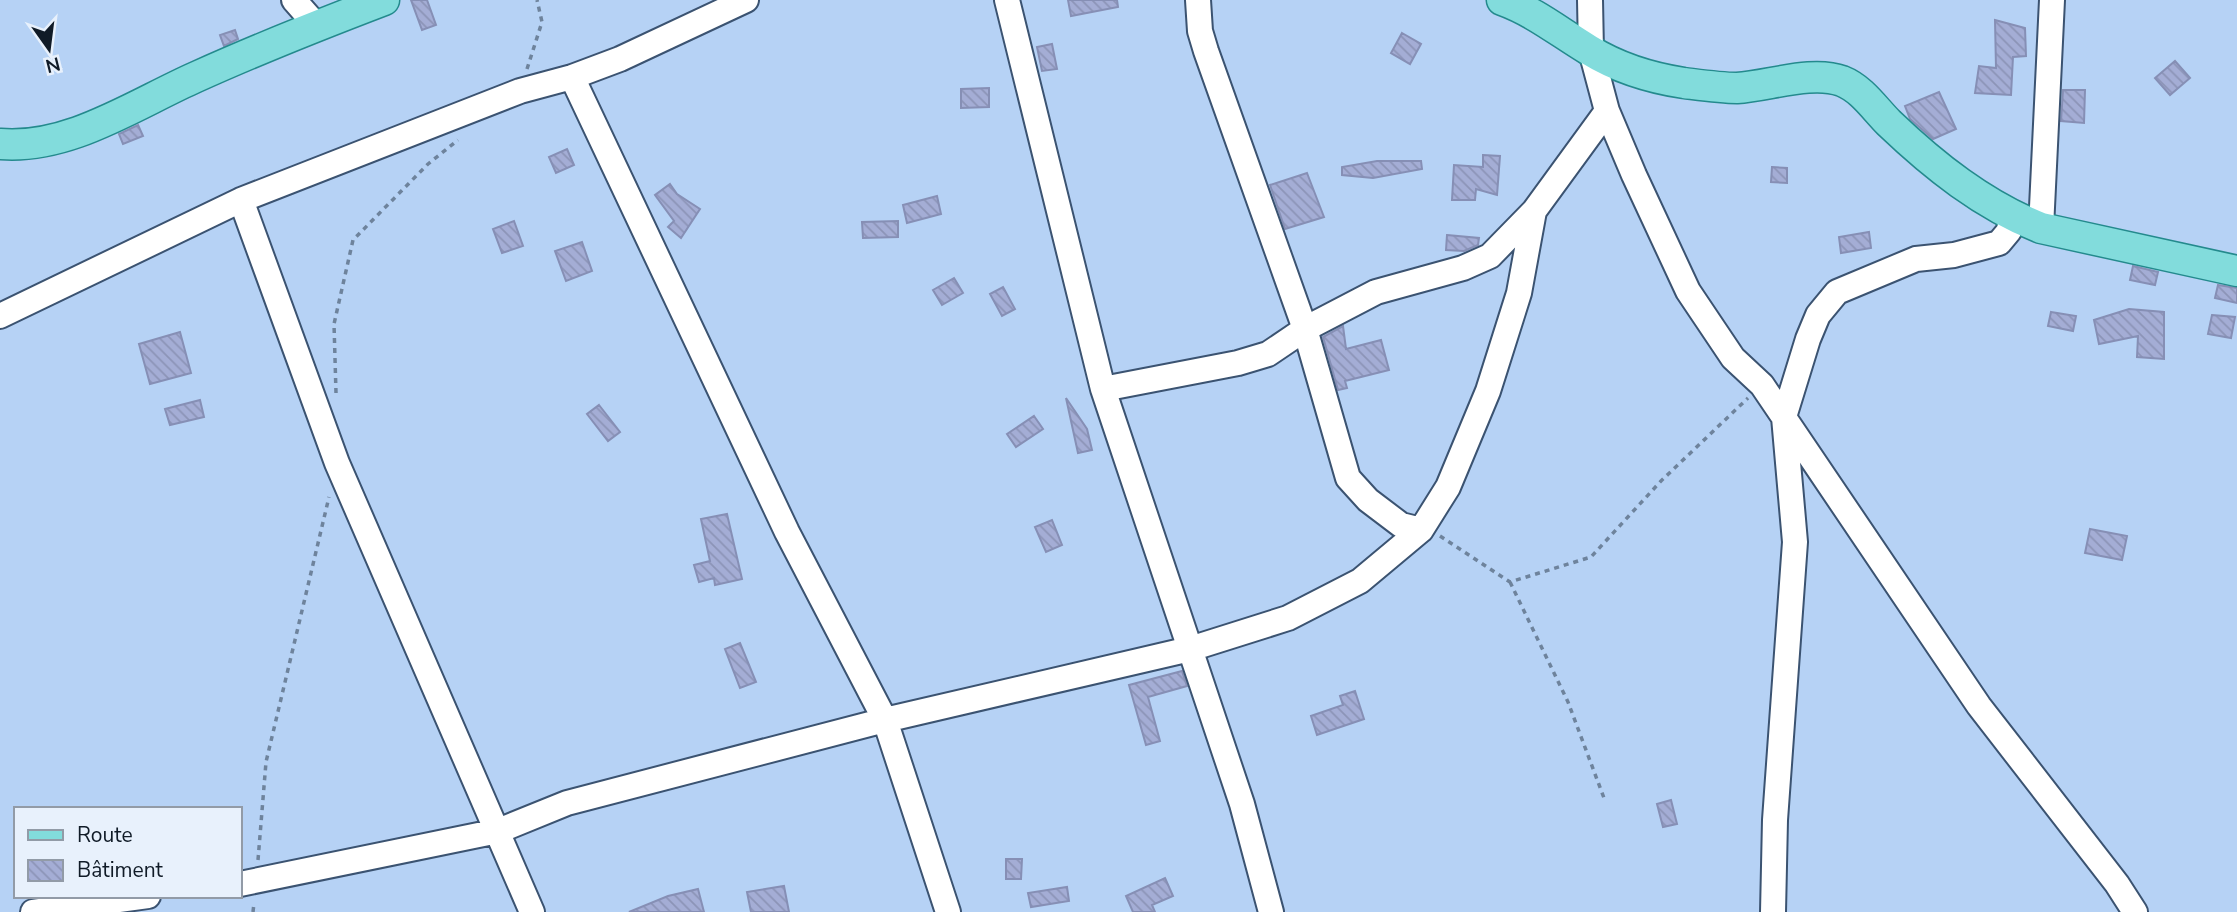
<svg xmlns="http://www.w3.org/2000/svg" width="2237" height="912" viewBox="0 0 2237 912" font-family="'Nunito Sans',sans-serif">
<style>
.building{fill:url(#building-back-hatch);stroke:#868fb5;stroke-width:2}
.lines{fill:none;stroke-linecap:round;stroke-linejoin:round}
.minor-casing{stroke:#3b5371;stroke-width:28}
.major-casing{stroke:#248a8d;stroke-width:33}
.path{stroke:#6e839c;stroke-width:3.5;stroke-dasharray:5 5;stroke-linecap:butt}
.minor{stroke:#fff;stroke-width:24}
.major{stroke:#82dcdc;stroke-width:30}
</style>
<defs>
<pattern id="building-back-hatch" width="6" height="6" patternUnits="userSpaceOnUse" patternTransform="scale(1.75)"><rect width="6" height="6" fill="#a4add5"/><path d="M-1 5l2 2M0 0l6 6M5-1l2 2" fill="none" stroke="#8c94b7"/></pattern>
</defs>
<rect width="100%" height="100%" fill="#b6d2f5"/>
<!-- building -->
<path class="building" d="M411 0H427L436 25 422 30Z
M1068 0H1117L1118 7 1071 16Z
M1995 20 2025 28 2026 56 2013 57 2011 95 1975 93 1979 66 1996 68Z
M235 30 238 39 224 46 220 35Z
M1402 33 1421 44 1410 64 1391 53Z
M1052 44 1057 69 1042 71 1037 47Z
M2175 61 2190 78 2170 95 2155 78Z
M989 88V107L961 108V89Z
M2063 90H2085L2084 123 2061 121Z
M1939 92 1956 129 1933 139 1910 119 1905 106Z
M138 125 143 136 123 144 119 134Z
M567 149 574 165 556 173 549 157Z
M1483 155 1500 156 1497 195 1476 189 1475 200H1452L1454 165 1483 167Z
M1377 161H1421L1422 169 1373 178 1342 175V167Z
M1772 167 1787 168V183L1771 182Z
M1307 173 1324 217 1285 229 1270 185Z
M670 184 677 194 700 209 681 238 668 227 674 221 655 195Z
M937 196 941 214 907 223 903 205Z
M514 221 523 246 502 253 493 229Z
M898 221V237L863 238 862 222Z
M1869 232 1871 248 1841 253 1839 237Z
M1447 235 1479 238 1478 245 1464 251 1446 250Z
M582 242 592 271 566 281 555 251Z
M2133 266 2158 272 2155 285 2130 280Z
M954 278 963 293 942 305 933 290Z
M2218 285 2237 288V303L2215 298Z
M1003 287 1015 309 1002 316 990 294Z
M2129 309 2164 312V359L2137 357 2138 336 2099 344 2094 320Z
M2051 312 2076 316 2073 331 2048 326Z
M2212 315 2235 317 2231 338 2208 334Z
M1343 326 1346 349 1381 340 1389 370 1345 381 1347 388 1338 390 1323 337Z
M180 332 191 373 150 384 139 344Z
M1066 398 1087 429 1092 450 1078 453Z
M200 400 204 417 170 425 165 409Z
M599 405 620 432 608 441 587 414Z
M1034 416 1043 429 1016 447 1007 434Z
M727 514 742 579 715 585 714 578 699 582 694 565 710 561 701 519Z
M1052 520 1062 545 1046 552 1035 527Z
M2090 529 2127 536 2122 560 2085 553Z
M740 643 756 682 740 688 725 649Z
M1182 671 1187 686 1148 697 1160 741 1146 745 1129 685Z
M1355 691 1364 719 1317 735 1311 716 1343 705 1340 696Z
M1671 800 1677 824 1663 827 1657 804Z
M1006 859H1022L1021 879H1006Z
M1165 878 1173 896 1152 905 1155 912H1133L1126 896Z
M784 886 789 912H751L747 892Z
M1067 887 1069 901 1031 907 1028 893Z
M698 889 704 912H629L668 896Z"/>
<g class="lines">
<defs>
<path id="minor" d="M294 0 316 25
M1007 0 1103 389 1242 804 1271 912
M1198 0 1200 31 1206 51 1305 329 1348 478 1368 500 1401 525 1421 530
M1590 0 1591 51 1607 111 1634 175 1688 291 1733 358 1762 385 1979 706 2117 884 2135 912
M572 77 787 532 885 720 948 912
M241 200 337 463 532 912
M2041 228 2052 0
M0 316 241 200 520 91 572 77 620 59 746 0
M1103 389 1238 363 1268 354 1305 329 1376 292 1463 268 1490 256 1534 211 1607 111
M240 884 498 831 567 803 885 720 1190 649 1288 618 1360 581 1421 530 1448 487 1488 391 1519 293 1534 211
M33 912 148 896
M1773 912 1775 820 1795 542 1784 417 1808 339 1818 315 1837 292 1916 259 1954 255 1999 243 2009 231 2011 216"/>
<path id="major" d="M1502 0C1535 12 1559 32 1589 50 1618 68 1651 78 1684 83 1700 85 1720 88 1737 88 1769 86 1812 70 1842 81 1862 89 1874 108 1889 123 1934 166 1983 205 2041 228L2237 271
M0 144C69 150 135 104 196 77 258 49 321 24 384 0"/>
</defs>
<!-- minor casing -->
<use href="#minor" class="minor-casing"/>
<!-- major casing -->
<use href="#major" class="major-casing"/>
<!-- path -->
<path class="path" d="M527 69 542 22 537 0
M336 393 334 324 353 240 428 164 458 140
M1440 536 1510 582 1591 557 1661 481 1748 398
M1510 582 1568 702 1604 798
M258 860 266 762 329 497
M253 912 254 903"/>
<!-- minor -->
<use href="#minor" class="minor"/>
<!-- major -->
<use href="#major" class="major"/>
</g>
<!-- legend -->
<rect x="14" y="807" width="228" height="91" fill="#e8f1fc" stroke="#929ba7" stroke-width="2"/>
<rect x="28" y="830" width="35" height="10" fill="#82dcdc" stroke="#929ba7" stroke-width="2"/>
<text x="77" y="842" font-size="21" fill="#101b27">Route</text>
<rect x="28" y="860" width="35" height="21" fill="url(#building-back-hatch)" stroke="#929ba7" stroke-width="2"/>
<text x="77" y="877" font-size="21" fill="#101b27">Bâtiment</text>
<!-- north arrow -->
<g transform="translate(49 49) rotate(166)" stroke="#e8f1fc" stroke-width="5" paint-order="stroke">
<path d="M0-5L12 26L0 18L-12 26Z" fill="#101b27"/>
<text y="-10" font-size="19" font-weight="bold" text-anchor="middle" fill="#101b27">N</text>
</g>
</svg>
